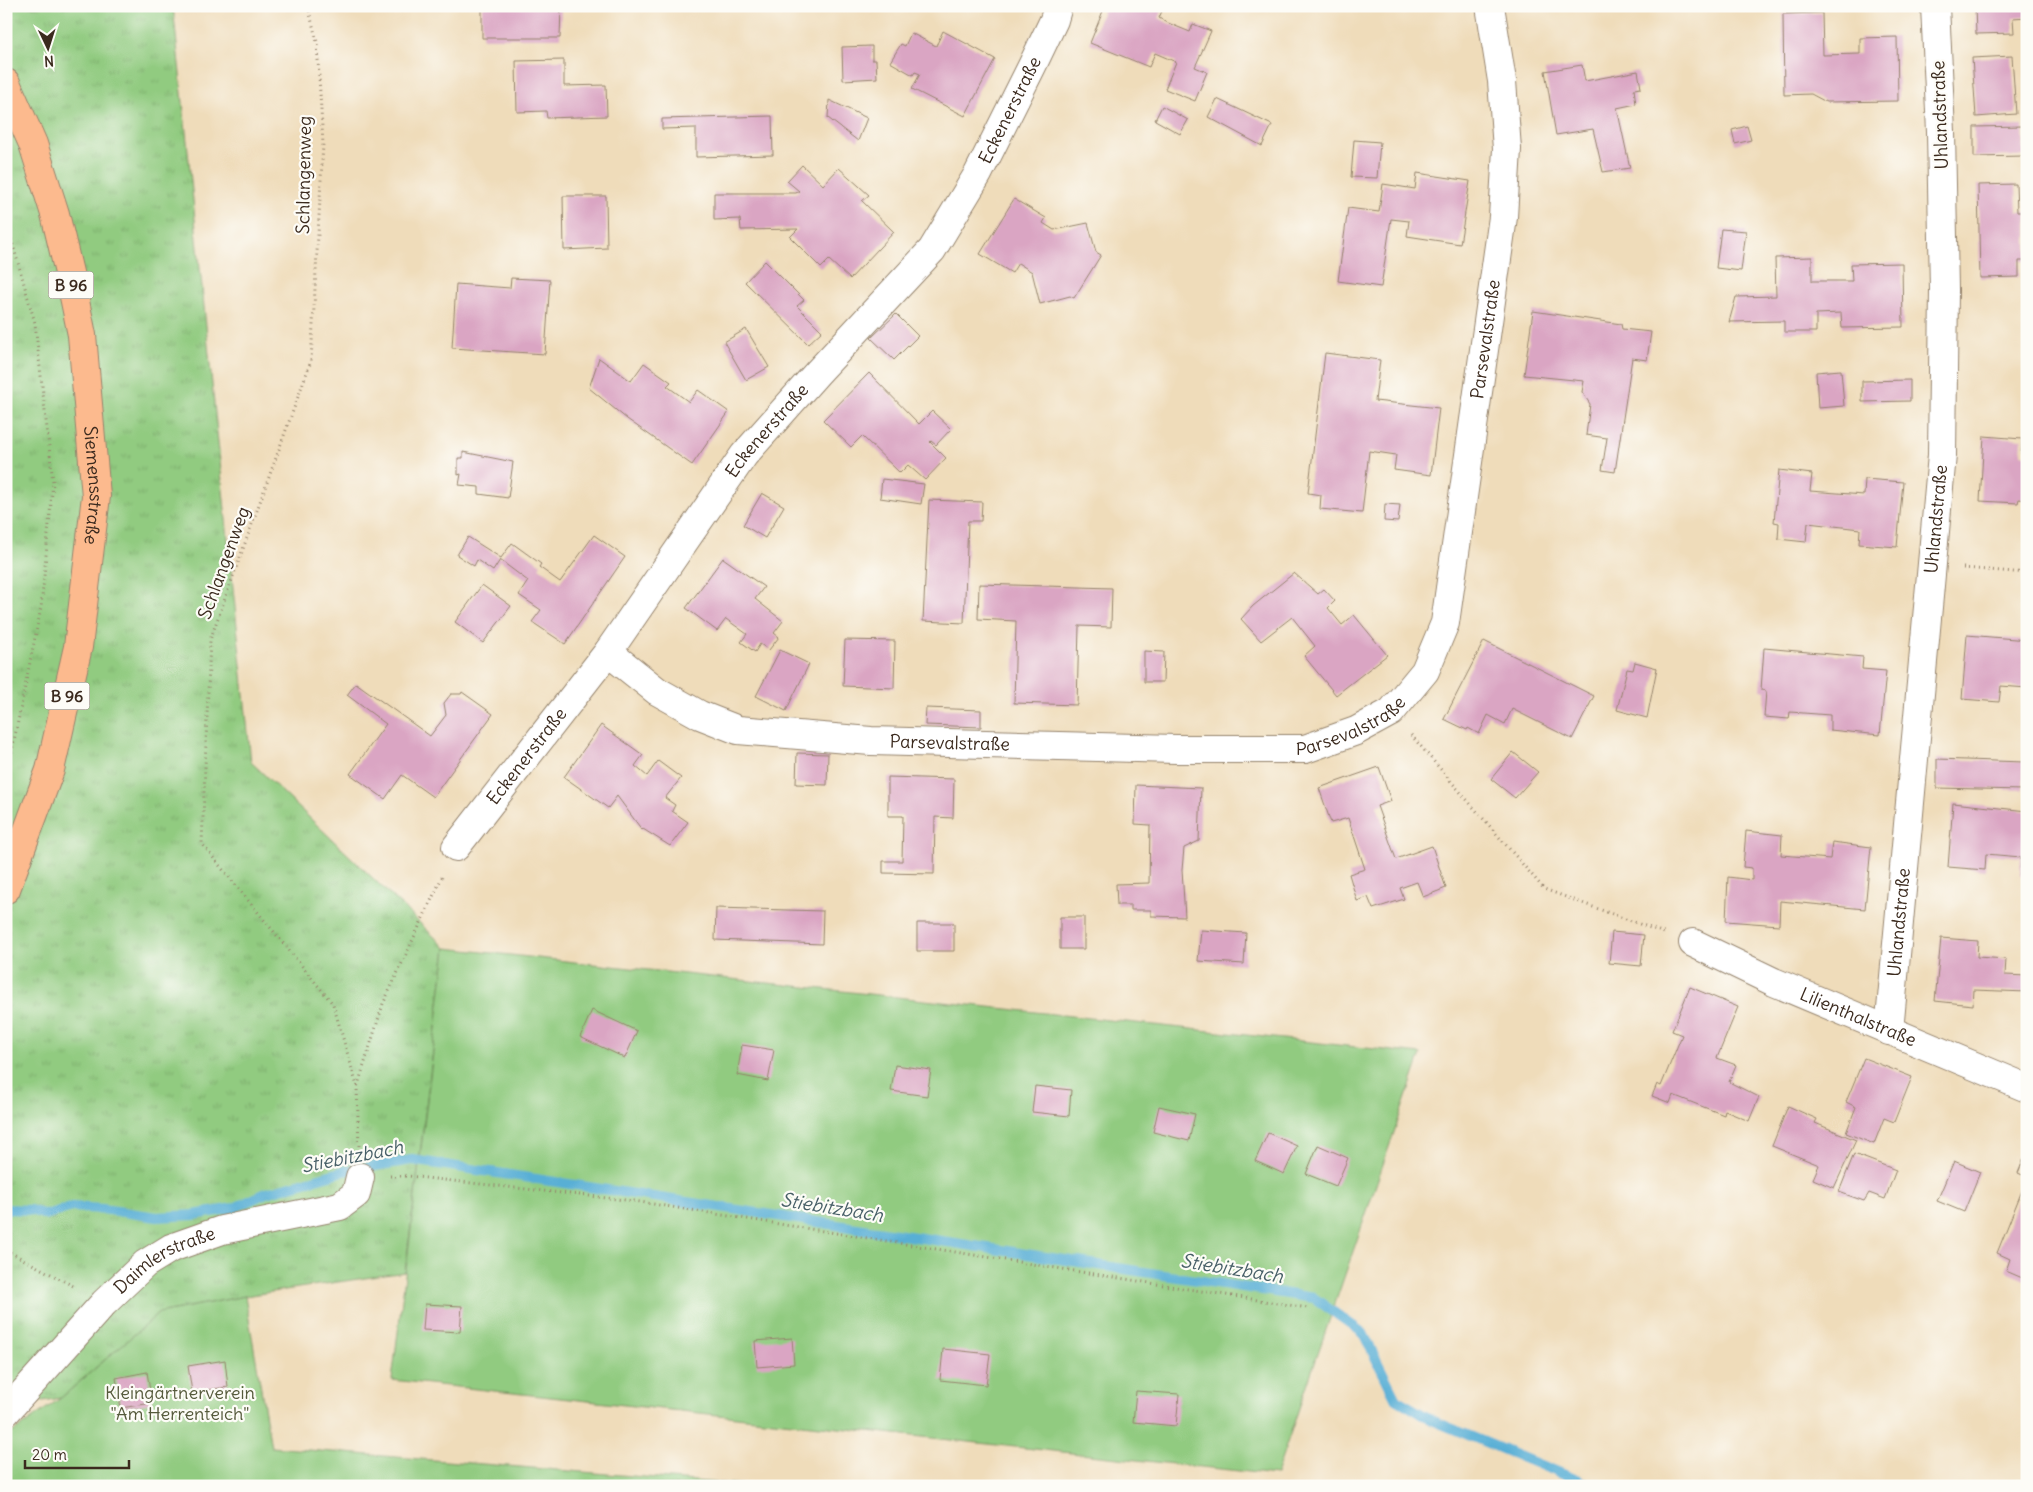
<svg xmlns="http://www.w3.org/2000/svg" width="2033" height="1492" viewBox="0 0 2033 1492" font-family="Delius,sans-serif">
<style>
.grass{fill:url(#grass-tufts);stroke:#667a4f}
.garden{fill:#91cb80;stroke:#667a4f}
.lines{fill:none;stroke-linecap:round;stroke-linejoin:round}
.stream{stroke:#58afd5;stroke-width:10}
.building{fill:#daa5c3}
.minor-casing{stroke:#95836c;stroke-width:30}
.major-casing{stroke:#95836c;stroke-width:30}
.path{stroke:#95836c;stroke-width:3;stroke-dasharray:1 4;stroke-linecap:butt}
.minor{stroke:#fff;stroke-width:28}
.major{stroke:#fcba8e;stroke-width:28}
.labels{text-anchor:middle;stroke-width:4.5;stroke-linejoin:round;paint-order:stroke}
.shield{fill:#fdfcf7;stroke:#75695f;stroke-width:1}
.shield-label{font-size:16px;font-weight:bold;fill:#3b2a1e}
.street-label{font-size:18px;fill:#3b2a1e;stroke:#fdfcf7}
.park-label{font-size:18px;fill:#555a3b;stroke:#fdfcf7}
.water-label{font-size:19px;font-style:italic;fill:#475f67;stroke:#fdfcf7}
</style>
<defs>
<pattern id="grass-tufts" width="24" height="20" patternUnits="userSpaceOnUse" patternTransform="scale(1.25)"><rect width="24" height="20" fill="#91cb80"/><path d="M3 7l-1-3M5 7V3M7 7l1-3M15 17l-1-3M17 17v-4M19 17l1-3" fill="none" stroke="#7eae6e"/></pattern>
</defs>
<rect width="100%" height="100%" fill="#fdfcf7"/>
<filter id="ink" filterUnits="userSpaceOnUse"><feTurbulence type="fractalNoise" baseFrequency=".02" numOctaves="2"/><feDisplacementMap in="SourceGraphic" scale="10" xChannelSelector="R" yChannelSelector="G"/><feConvolveMatrix kernelMatrix="1 2 1 2 8 2 1 2 1" color-interpolation-filters="sRGB"/></filter>
<filter id="wash" filterUnits="userSpaceOnUse"><feTurbulence type="fractalNoise" baseFrequency=".0096" numOctaves="4" result="noise"/><feDisplacementMap in="SourceGraphic" scale="20" xChannelSelector="R" yChannelSelector="G"/><feGaussianBlur stdDeviation="1.12" result="paint"/><feColorMatrix in="noise" values="0 0 0 0 0 0 0 0 0 0 0 0 0 0 0 0 0 1.4 0 .05"/><feComposite in="paint" operator="in"/></filter>
<g filter="url(#wash)">
<rect width="100%" height="100%" fill="#efdcba"/>
<!-- grass -->
<path class="grass" d="M6 6H173L251 762 446 948 405 1272 245 1296 159 1313 61 1398 6 1407Z"/>
<!-- garden -->
<path class="garden" d="M446 948 1421 1054 1276 1475 392 1380Z
M245 1296 271 1447 757 1486H6V1437L61 1398 159 1313Z"/>
<g class="lines">
<!-- stream -->
<path class="stream" d="M6 1209 30 1210 46 1215 72 1207 102 1209 157 1217 194 1215 234 1208 266 1193 344 1171 412 1160 1314 1298 1363 1333 1396 1399 1434 1421 1591 1486"/>
</g>
<g id="blocks">
<!-- building -->
<path class="building" d="M482 6H561L560 38H482Z
M1105 6H1164L1159 18 1168 23 1190 32 1193 24 1211 31 1195 67 1207 72 1195 101 1165 89 1176 62 1155 53 1149 67 1090 43Z
M1975 6H2027V17L2013 18 2014 33 1976 34Z
M1822 13 1823 55 1860 54V38L1897 37 1898 101 1826 102 1811 94 1784 95 1783 14Z
M943 31 995 59 965 116 912 89 920 74 915 72 913 75 890 62 901 44 905 46 911 33 936 46Z
M872 46V60H876L877 78 843 80 842 47Z
M2012 56 2016 114 1976 117 1972 58Z
M564 60V86L606 85 607 116 547 118 546 111 517 112 516 61Z
M1582 65 1585 81 1638 71 1641 88 1634 89 1636 104 1617 108 1630 168 1603 172 1593 129 1556 135 1545 71Z
M1217 99 1272 125 1262 146 1208 117Z
M829 100 867 118 858 141 828 118Z
M1162 106 1188 120 1180 134 1155 120Z
M772 116 773 155 696 157V128L662 129V119Z
M1747 126 1751 140 1735 144 1732 130Z
M2023 126 2024 156 1974 157V127Z
M1354 140 1380 142 1377 178 1351 177Z
M802 165 823 185 839 168 869 195 862 201 894 232 850 279 829 260 821 268 790 237 798 229 741 230 740 219 714 220V193H796L799 191 787 181Z
M1417 173 1470 181 1460 244 1407 236 1409 221 1391 219 1381 287 1338 281 1348 208 1379 212 1383 184 1415 189Z
M2016 184 2017 212H2027V261H2019V277L1980 278 1978 185Z
M563 196H606L607 248 564 250Z
M1014 199 1046 218 1043 223 1054 230 1088 223 1096 252 1101 255 1074 298 1070 296 1040 304 1032 272 1018 263 1012 273 980 254Z
M1721 229 1746 231 1741 271 1716 268Z
M1812 257V281H1852L1851 264 1902 263 1903 327 1842 328 1841 313 1816 314V332H1784V321L1729 322 1736 297 1776 296 1775 258Z
M765 261 804 300 797 306 822 331 808 344 745 282Z
M511 278 550 280 545 354 452 348 456 284 510 288Z
M1533 311 1621 324 1622 329 1651 332 1647 360 1632 358 1615 472 1602 470 1607 438 1586 435 1590 404 1582 392 1584 381 1524 375Z
M896 314 918 336 894 360 871 338Z
M746 329 769 367 746 380 724 342Z
M1325 353 1380 360 1375 401 1439 408 1431 475 1394 470 1396 455 1369 451 1362 513 1320 509 1321 495 1308 493Z
M599 358 631 381 644 363 671 382 667 386 689 402 698 390 729 412 692 465 627 419 589 388Z
M1841 370 1844 406 1818 408 1816 372Z
M869 373 919 424 932 411 951 429 936 445 931 441 930 442 946 458 925 480 908 465 900 473 862 436 851 447 823 420Z
M1910 380V401L1862 402V381Z
M1984 436 2022 439 2021 454 2027 455V500L2019 499 2018 503 1980 501Z
M463 452 513 462 508 498 479 494V487L459 485 461 474 458 475V458H463Z
M1779 470 1812 474 1810 491 1864 495 1865 479 1903 482 1897 547 1859 544 1860 529 1808 523 1806 542 1778 539 1779 523 1774 522Z
M882 479 924 484 921 504 880 498Z
M762 493 784 506 765 538 743 525Z
M929 500 982 502 981 521H968L964 623 923 621Z
M1385 504 1400 505 1398 522 1384 521Z
M594 535 625 557 565 644 532 622 541 610 519 595 528 581 500 560 493 571 477 560 474 566 457 555 468 537 501 558 512 543 541 564 539 567 560 582Z
M723 558 764 587 755 599 783 621 774 633 779 637 769 650 760 644 755 652 741 642 747 634 726 619 717 631 686 608Z
M1294 573 1318 594 1324 589 1335 601 1328 608 1342 625 1354 615 1387 655 1336 695 1304 656 1315 646 1292 617 1261 641 1241 619 1253 606Z
M979 584 1112 588 1111 627 1079 626 1077 705 1014 703 1016 621 978 619Z
M482 585 511 606 483 643 455 622Z
M1967 635 2027 640V688L2001 686 1999 702 1962 699Z
M845 640 895 641 894 688 843 686Z
M1484 641 1594 696 1572 739 1512 709 1505 724 1488 715 1479 734 1468 728 1467 730 1444 719Z
M1764 648 1863 657 1862 669 1886 671 1880 735 1830 730V715L1790 712 1789 719 1764 717 1766 691 1761 690Z
M780 650 809 664 786 711 756 696Z
M1144 651 1164 652 1163 682H1144Z
M1635 662 1657 668 1647 718 1617 710 1627 669 1633 670Z
M356 683 430 736 446 715 444 703 451 694H461L462 692 493 714 433 797 402 775 385 799 350 774 386 724 347 695Z
M926 708 981 710V727L925 725Z
M601 725 643 755 635 766 647 776 658 761 681 778 665 798 675 805 672 811 688 822 670 846 643 829 642 830 617 796 608 808 564 777Z
M1513 752 1538 772 1515 798 1491 779Z
M797 753 828 754 827 785 796 784Z
M1937 759 2024 762 2023 790 1937 788Z
M1379 767 1391 801 1377 806 1396 859 1432 846 1446 888 1423 897 1417 882 1400 888 1404 899 1373 909 1368 897 1357 901 1349 874 1365 869 1348 818 1331 823 1319 788Z
M888 777 954 779 953 818 935 817 934 874 883 873V861H902L903 816H888Z
M1136 785 1201 788 1199 841 1184 848 1182 870 1185 917 1151 916V910H1131V905H1117L1116 884 1149 883 1150 825 1135 824Z
M1953 803 2027 811V876L2020 875 2021 857 1986 854 1985 870 1948 867Z
M1746 831 1782 835 1781 855 1830 859 1832 842 1871 847 1865 909 1780 901 1779 925 1726 921 1728 877 1752 880V868L1743 867Z
M716 908 823 911 822 944 715 940Z
M1060 917H1084V949H1060Z
M917 923H954V951H917Z
M1201 930 1246 933 1244 964 1198 961Z
M1612 932 1644 935 1641 966 1609 963Z
M1941 938 1978 941 1977 957 2006 959 2005 975 2027 976V992L1974 990 1973 1005 1935 1001Z
M1690 987 1738 1007 1717 1058 1736 1065 1729 1082 1759 1097 1749 1121 1725 1111 1724 1115 1673 1095 1670 1103 1652 1096 1657 1084 1661 1086 1682 1035 1672 1031Z
M2025 997H2027V1012H2024Z
M592 1010 637 1031 625 1058 580 1037Z
M742 1045 774 1050 768 1081 737 1075Z
M1864 1058 1912 1077 1894 1122 1884 1118 1874 1144 1846 1133 1856 1107 1846 1102Z
M895 1065 931 1070 927 1096 891 1091Z
M1035 1086 1071 1090 1069 1116 1032 1112Z
M1159 1106 1195 1114 1189 1141 1153 1132Z
M1788 1106 1817 1119 1815 1123 1856 1140 1834 1188 1813 1179 1819 1165 1772 1146Z
M1268 1133 1297 1146 1284 1174 1255 1161Z
M1318 1145 1348 1158 1336 1186 1306 1174Z
M2027 1151V1177L2018 1173Z
M1854 1154 1896 1170 1885 1199 1869 1193 1864 1201 1839 1192Z
M1954 1161 1980 1172 1964 1212 1937 1201Z
M2027 1178V1280L2006 1271 2010 1259 1997 1253Z
M425 1304 462 1306 460 1332 423 1330Z
M792 1338 794 1364 757 1367 755 1341Z
M943 1349 990 1354 986 1385 940 1380Z
M225 1360 228 1387 192 1392 188 1366Z
M147 1372 152 1403 121 1408 116 1378Z
M1136 1391 1179 1394 1176 1426 1133 1422Z"/>
</g>
</g>
<g filter="url(#ink)">
<use href="#blocks" fill-opacity="0" stroke="#95836c" stroke-width="1"/>
<g class="lines">
<defs>
<g id="minor">
<path id="s1" d="M608 652 657 691 700 715 738 730 871 741 1176 749H1305L1356 731 1391 712 1425 671 1445 623 1503 217 1507 149 1502 81 1490 6"/>
<path id="s2" d="M456 847 608 652 744 455 818 372 932 250 978 174 1032 66 1054 20 1058 6"/>
<path id="s3" d="M1693 943 1774 982 2027 1088"/>
<path id="s4" d="M1889 1031 1942 455 1944 290 1941 132 1935 6"/>
<path id="s5" d="M6 1412 104 1303 145 1264 171 1248 222 1230 340 1206 356 1194 360 1177"/>
</g>
<g id="major">
<path id="s6" d="M6 83 33 144 55 214 70 277 82 335 96 496 78 647 50 770 6 889"/>
</g>
</defs>
<!-- minor casing -->
<use href="#minor" class="minor-casing"/>
<!-- major casing -->
<use href="#major" class="major-casing"/>
<!-- path -->
<path class="path" d="M308 6 317 42 323 144 311 361 210 640 202 844 333 1004 357 1086
M6 220 35 323 53 482 41 608 6 780
M1963 568 2027 573
M1411 735 1544 889 1664 933
M359 1146 357 1088 383 1004 443 875
M390 1176H408L634 1201 1308 1308
M6 1250 75 1287"/>
<!-- minor -->
<use href="#minor" class="minor"/>
<!-- major -->
<use href="#major" class="major"/>
</g>
</g>
<g class="labels">
<!-- shield labels -->
<g class="shield">
<rect x="48.5" y="271.5" width="45" height="27" rx="4"/>
<rect x="44.5" y="682.5" width="45" height="27" rx="4"/>
</g>
<g class="shield-label">
<text x="71" y="291">B 96</text>
<text x="67" y="702">B 96</text>
</g>
<!-- street labels -->
<g class="street-label">
<text dy="6" stroke="none"><textPath href="#s2" startOffset="925">Eckenerstraße</textPath></text>
<text transform="translate(1940 115) rotate(-92)" y="6">Uhlandstraße</text>
<text transform="translate(304 175) rotate(-89)" y="6">Schlangenweg</text>
<text dy="6" stroke="none"><textPath href="#s1" startOffset="1206">Parsevalstraße</textPath></text>
<text dy="6" stroke="none"><textPath href="#s2" startOffset="520">Eckenerstraße</textPath></text>
<text dy="6" stroke="none"><textPath href="#s6" startOffset="415">Siemensstraße</textPath></text>
<text dy="6" stroke="none"><textPath href="#s4" startOffset="514">Uhlandstraße</textPath></text>
<text transform="translate(224 563) rotate(-70)" y="6">Schlangenweg</text>
<text dy="6" stroke="none"><textPath href="#s1" startOffset="771">Parsevalstraße</textPath></text>
<text dy="6" stroke="none"><textPath href="#s1" startOffset="365">Parsevalstraße</textPath></text>
<text dy="6" stroke="none"><textPath href="#s2" startOffset="115">Eckenerstraße</textPath></text>
<text dy="6" stroke="none"><textPath href="#s4" startOffset="109">Uhlandstraße</textPath></text>
<text dy="6" stroke="none"><textPath href="#s3" startOffset="181">Lilienthalstraße</textPath></text>
<text dy="6" stroke="none"><textPath href="#s5" startOffset="222">Daimlerstraße</textPath></text>
</g>
<!-- park labels -->
<g class="park-label">
<text x="180" y="1399">Kleingärtnerverein<tspan x="180" dy="21">"Am Herrenteich"</tspan></text>
</g>
<!-- water labels -->
<g class="water-label">
<text transform="translate(352 1156) rotate(-11)" y="7">Stiebitzbach</text>
<text transform="translate(832 1207) rotate(9)" y="7">Stiebitzbach</text>
<text transform="translate(1232 1268) rotate(9)" y="7">Stiebitzbach</text>
</g>
</g>
<!-- margin -->
<rect width="2033" height="1492" fill="none" stroke="#fdfcf7" stroke-width="25"/>
<!-- north arrow -->
<g transform="translate(48 48) rotate(176)" stroke="#fdfcf7" stroke-width="4" paint-order="stroke">
<path d="M0-4L9 19L0 12L-9 19Z" fill="#3b2a1e"/>
<text y="-8" font-size="14" font-weight="bold" text-anchor="middle" fill="#3b2a1e">N</text>
</g>
<!-- scale -->
<path d="M25 1460v8h104v-8" fill="none" stroke="#3b2a1e" stroke-width="2.5"/>
<text x="32" y="1460" font-size="15" fill="#3b2a1e" stroke="#fdfcf7" stroke-width="4" paint-order="stroke">20 m</text>
</svg>
